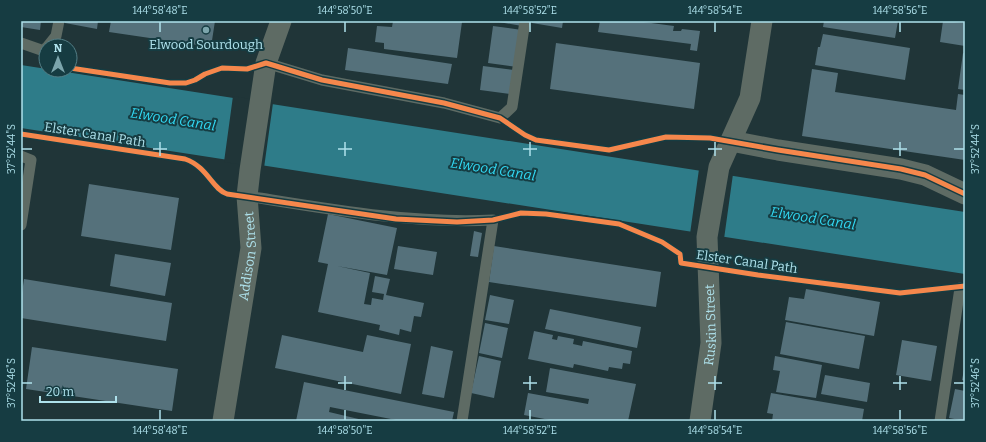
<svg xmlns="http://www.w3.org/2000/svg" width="986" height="442" viewBox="0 0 986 442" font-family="Bitter,serif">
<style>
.water{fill:#2e7c89}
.pier{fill:#203538}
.building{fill:#55717b}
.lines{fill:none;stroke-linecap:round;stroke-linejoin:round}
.lane{stroke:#5e6b64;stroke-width:11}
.street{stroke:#5e6b64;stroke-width:21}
.cycleway-casing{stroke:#163c42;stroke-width:8}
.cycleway{stroke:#f5874c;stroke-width:5}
.ticks{fill:none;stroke:#aee1eb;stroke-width:1.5}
.poi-dot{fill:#7ca5ac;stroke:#163c42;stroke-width:1.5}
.labels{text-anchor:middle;stroke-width:4;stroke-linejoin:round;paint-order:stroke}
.poi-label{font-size:13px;fill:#aee1eb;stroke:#163c42}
.street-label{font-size:13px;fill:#aee1eb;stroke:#163c42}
.water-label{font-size:14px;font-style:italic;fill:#31d9f3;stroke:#163c42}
.neatline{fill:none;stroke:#aee1eb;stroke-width:1.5}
.ticks-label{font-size:10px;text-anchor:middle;fill:#aee1eb}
</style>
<rect width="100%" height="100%" fill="#203538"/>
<!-- water -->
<path class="water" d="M21 65 965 212V274L21 128Z"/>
<!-- pier -->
<path class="pier" d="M233 96 273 103 264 168 224 162Z
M699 169 733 174 724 239 690 234Z"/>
<!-- building -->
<path class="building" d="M21 21H41L40 30 21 27Z
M65 21H98L97 29 65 23Z
M111 21H215L211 47 109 32Z
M393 21 462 22 457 58 384 49V43L375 42 377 26 392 27Z
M493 21H523L522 26Z
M532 21H563L562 28 532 23Z
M600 21H636L674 26 673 31H681L682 29 700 31 697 51 690 50 691 44 598 32Z
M824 21H898L895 38 823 27Z
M943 21 965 23V46L940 42Z
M493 26 522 30 517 67 488 63Z
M823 34 910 48 905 80 815 65 818 47H820Z
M556 43 700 63 694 109 550 89Z
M348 48 452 64 448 84 345 70Z
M963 53 965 54V90L958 89Z
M483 66 514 70 510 94 480 90Z
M812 69 838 73 835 92 956 110 958 94 965 95V160L802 136Z
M89 184 179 198 171 250 81 236Z
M328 214 397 228 387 275 337 266 370 273 364 304 371 305 372 298 383 300 384 294 372 292 375 276 390 279 386 295 424 303 421 317 414 316 411 332 400 329 399 335 379 330 380 325 318 312 328 264 318 262Z
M474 231 482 233 478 257 470 256Z
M398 246 437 252 433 275 394 269Z
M494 246 661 272 656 307 489 282Z
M115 254 171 263 165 296 110 286Z
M24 279 172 303 166 341 21 318V300Z
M806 289 880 302 874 336 785 320 789 297 804 299Z
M490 295 514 300 509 324 485 320Z
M550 309 641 327 637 348 545 329Z
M786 322 865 336 859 369 780 354Z
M485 323 508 328 502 358 479 353Z
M534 331 553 335 552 339 557 340 558 336 574 339 573 344 582 346 583 341 632 351 630 364 623 363 622 369 609 367 608 371 574 364 573 368 528 359Z
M282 335 363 352 367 335 411 344 401 394 275 368Z
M902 340 937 346 931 381 896 375Z
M431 346 453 351 444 398 422 394Z
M32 347 178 369 172 411 26 389Z
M479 356 501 361 494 398 471 393Z
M775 356 822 365 816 398 776 392 780 371 773 370Z
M550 368 636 384 628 421H555L524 415 528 393 588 404 589 399 546 392Z
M964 370H965V381L962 380Z
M825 375 870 383 867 402 821 394Z
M304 382 454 412 452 421H401L330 407 329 412 367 421H296Z
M955 389 965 391V421L949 418Z
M771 393 864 409 862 421H772L773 414 767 413Z"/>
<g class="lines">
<!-- lane -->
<path class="lane" d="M21 43 44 51 46 48
M48 46 56 36 59 21
M266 63 322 80 444 103 500 118 512 107 525 21
M21 156 31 160 21 225
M247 196C329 209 410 224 493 220L462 421
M940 421 960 288"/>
<!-- street -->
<g class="street">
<path d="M731 141 778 150 901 169 925 175 965 194"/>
<path id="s1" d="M223 421 251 248 247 196 250 170 266 63 281 21"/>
<path id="s2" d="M700 421 711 343 707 237 719 167 750 98 762 21"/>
</g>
<defs>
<path id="cycleway" d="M70 68 170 83H186L195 80 205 74 222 68 247 69 266 63 322 80 444 103 500 118 525 135 536 140 609 150 666 137 710 138 778 150 901 169 925 175 965 194
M21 134 185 159C208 167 212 189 227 194L396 219 457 222 493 220 521 213 546 214 619 224 662 242 680 254 681 263 758 275 900 293 965 286"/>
</defs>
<!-- cycleway casing -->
<use href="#cycleway" class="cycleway-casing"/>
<!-- cycleway -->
<use href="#cycleway" class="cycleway"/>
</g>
<!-- ticks -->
<path class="ticks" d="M160 22V32M345 22V32M530 22V32M715 22V32M900 22V32M160 142V156M345 142V156M530 142V156M715 142V156M900 142V156M22 149H32M153 149H167M338 149H352M523 149H537M708 149H722M893 149H907M954 149H964M345 376V390M530 376V390M715 376V390M900 376V390M22 383H32M338 383H352M523 383H537M708 383H722M893 383H907M954 383H964M160 410V420M345 410V420M530 410V420M715 410V420M900 410V420"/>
<!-- markers -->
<circle class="poi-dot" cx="206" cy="30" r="4"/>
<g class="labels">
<!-- poi labels -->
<g class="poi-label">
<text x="206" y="49">Elwood Sourdough</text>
</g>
<!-- street labels -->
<g class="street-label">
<text transform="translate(95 134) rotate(9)" y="5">Elster Canal Path</text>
<text dy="5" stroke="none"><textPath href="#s1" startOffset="167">Addison Street</textPath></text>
<text transform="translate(747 261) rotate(8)" y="5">Elster Canal Path</text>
<text dy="5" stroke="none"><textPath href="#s2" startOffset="97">Ruskin Street</textPath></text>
</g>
<!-- water labels -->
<g class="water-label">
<text transform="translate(173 119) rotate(9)" y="5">Elwood Canal</text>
<text transform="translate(493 169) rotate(9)" y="5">Elwood Canal</text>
<text transform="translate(813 218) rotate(9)" y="5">Elwood Canal</text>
</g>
</g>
<!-- border -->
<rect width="986" height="442" fill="none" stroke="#163c42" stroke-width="44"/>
<!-- north arrow -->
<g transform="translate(58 58)"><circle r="19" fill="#163c42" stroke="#537e86"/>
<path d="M0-3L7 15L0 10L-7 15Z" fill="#7ca5ac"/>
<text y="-6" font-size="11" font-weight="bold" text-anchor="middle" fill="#aee1eb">N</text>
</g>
<!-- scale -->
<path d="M40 396v6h76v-6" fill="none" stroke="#aee1eb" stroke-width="2"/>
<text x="46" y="396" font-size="12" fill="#aee1eb" stroke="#163c42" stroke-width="3" paint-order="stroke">20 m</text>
<rect x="22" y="22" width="942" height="398" class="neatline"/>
<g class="ticks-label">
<text x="160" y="14">144°58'48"E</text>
<text x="345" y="14">144°58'50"E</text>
<text x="530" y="14">144°58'52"E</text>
<text x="715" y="14">144°58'54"E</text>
<text x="900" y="14">144°58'56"E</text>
<text transform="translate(11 149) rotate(-90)" y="4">37°52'44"S</text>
<text transform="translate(975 149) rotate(-90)" y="4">37°52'44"S</text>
<text transform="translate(11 383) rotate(-90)" y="4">37°52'46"S</text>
<text transform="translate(975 383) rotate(-90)" y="4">37°52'46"S</text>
<text x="160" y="434">144°58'48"E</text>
<text x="345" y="434">144°58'50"E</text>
<text x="530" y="434">144°58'52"E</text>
<text x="715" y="434">144°58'54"E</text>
<text x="900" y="434">144°58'56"E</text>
</g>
</svg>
